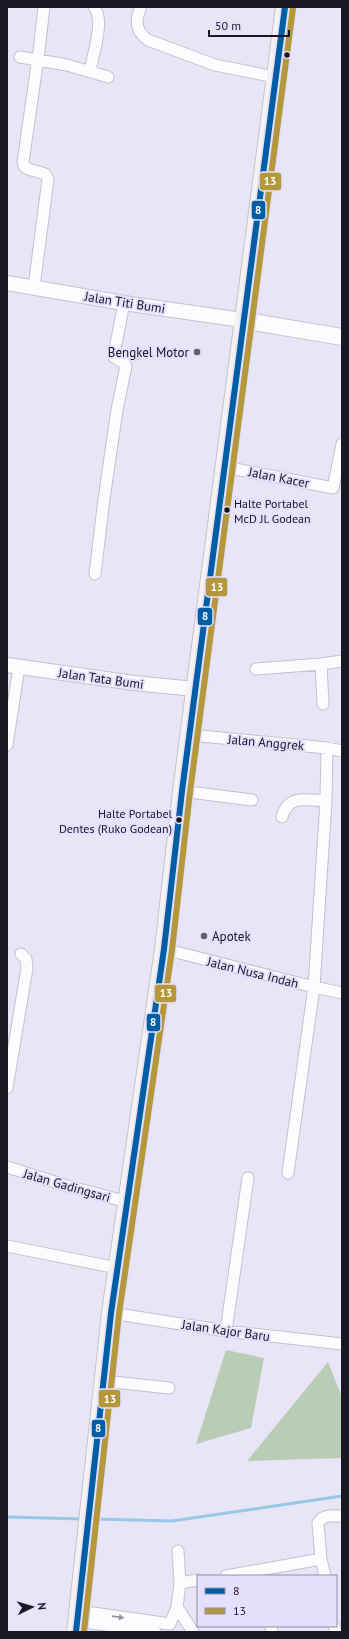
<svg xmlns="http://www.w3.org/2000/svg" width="349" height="1639" viewBox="0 0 349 1639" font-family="'PT Sans',sans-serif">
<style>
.forest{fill:#b9ccb5}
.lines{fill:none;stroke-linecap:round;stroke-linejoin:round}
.stream{stroke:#98c8e7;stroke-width:3}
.minor-casing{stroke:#c4c1cf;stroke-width:13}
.tertiary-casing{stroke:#c4c1cf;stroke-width:16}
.secondary-casing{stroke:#c4c1cf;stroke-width:18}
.primary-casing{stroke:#c5c3cb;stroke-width:20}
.minor{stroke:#fcfbfe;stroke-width:11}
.tertiary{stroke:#fcfbfe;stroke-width:14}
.secondary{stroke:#fcfbfe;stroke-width:16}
.primary{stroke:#f6f2f4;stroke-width:18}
.bus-1-casing{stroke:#e3dffc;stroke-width:9}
.bus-2-casing{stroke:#e3dffc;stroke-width:9}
.bus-1{stroke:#005ea5;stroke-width:6}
.bus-2{stroke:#b5983b;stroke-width:6}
.oneway{fill:#96949b}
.bus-dot{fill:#191723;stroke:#e3dffc;stroke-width:1.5}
.poi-dot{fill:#615f6d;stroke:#e3dffc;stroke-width:1.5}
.labels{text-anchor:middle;stroke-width:4;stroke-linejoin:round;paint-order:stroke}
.bus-label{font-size:12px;fill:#191723;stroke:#e3dffc;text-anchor:start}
.street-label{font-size:13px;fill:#191723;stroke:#e3dffc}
.poi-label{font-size:13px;fill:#191723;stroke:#e3dffc;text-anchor:end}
.line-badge{stroke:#e3dffc;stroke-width:1.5}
.badge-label{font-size:11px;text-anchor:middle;font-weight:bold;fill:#fff}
</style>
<rect width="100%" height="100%" fill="#e8e5f6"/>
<!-- forest -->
<path class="forest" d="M226 1350 264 1358 251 1428 196 1444Z
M328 1362 342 1397V1458L247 1461Z"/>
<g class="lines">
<!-- stream -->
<path class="stream" d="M7 1517 82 1519
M94 1519 172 1521 342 1496"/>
<defs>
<path id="minor" d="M141 7C135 20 135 31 148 40L215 65 275 77
M20 57 67 65 108 77
M90 71C93 54 105 20 94 7
M34 287 48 179 45 174 28 169 24 166 23 162 39 51 44 7
M225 467 333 488 342 444
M95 574 104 499 117 410 126 366 124 363 114 357V354L124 303
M321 664 323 704
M256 669 321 664 342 661
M190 735 327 748 342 751
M7 745 19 667
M182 791 252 800
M282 817C288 794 307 800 326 801
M164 949 314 987 342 993
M7 1088 27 968 26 959 21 954
M7 1167 64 1185 128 1202
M288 1173 314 987 326 801 327 748
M7 1246 117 1268
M111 1313 226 1331 342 1344
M226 1331 248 1178
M104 1381 169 1388
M321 1559 325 1576
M226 1576 321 1559 318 1523C323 1514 333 1516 342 1516
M180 1583 198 1580
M177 1607 180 1583 178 1551
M79 1611 170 1624 177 1607 193 1632
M78 1621 155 1632
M271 1626 272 1632
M334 1626 336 1632"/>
<path id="tertiary" d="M7 283 124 303 242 320
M7 665 134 683 195 689"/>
<path id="secondary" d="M242 320 342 337"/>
<path id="primary" d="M76 1632 111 1313 164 949 182 791 285 7"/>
</defs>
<!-- minor casing -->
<use href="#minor" class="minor-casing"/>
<!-- tertiary casing -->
<use href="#tertiary" class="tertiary-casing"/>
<!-- secondary casing -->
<use href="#secondary" class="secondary-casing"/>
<!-- primary casing -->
<use href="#primary" class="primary-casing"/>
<!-- minor -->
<use href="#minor" class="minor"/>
<!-- tertiary -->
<use href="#tertiary" class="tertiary"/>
<!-- secondary -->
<use href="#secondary" class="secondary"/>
<!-- primary -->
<use href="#primary" class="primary"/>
<defs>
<path id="bus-1" d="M76 1632 111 1313 164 949 182 791 285 7"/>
<path id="bus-2" d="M84 1632 119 1314 172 950 190 792 293 8"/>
</defs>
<!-- bus-1 casing -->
<use href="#bus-1" class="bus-1-casing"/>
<!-- bus-2 casing -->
<use href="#bus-2" class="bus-2-casing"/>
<!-- bus-1 -->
<use href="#bus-1" class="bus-1"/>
<!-- bus-2 -->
<use href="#bus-2" class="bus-2"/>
</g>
<!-- one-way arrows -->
<defs><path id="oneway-solid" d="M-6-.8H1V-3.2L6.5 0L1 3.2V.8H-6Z"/></defs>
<use class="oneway" href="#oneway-solid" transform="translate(118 1617) rotate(8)"/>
<!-- markers -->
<g class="bus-dot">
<circle cx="287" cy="55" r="3.5"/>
<circle cx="227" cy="510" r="3.5"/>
<circle cx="179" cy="820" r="3.5"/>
</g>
<g class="poi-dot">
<circle cx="197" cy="352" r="4"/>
<circle cx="204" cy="936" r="4"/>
</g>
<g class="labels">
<!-- bus labels -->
<g class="bus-label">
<text x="234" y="508">Halte Portabel<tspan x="234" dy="15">McD Jl. Godean</tspan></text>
<text x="172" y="818" text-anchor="end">Halte Portabel<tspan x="172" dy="15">Dentes (Ruko Godean)</tspan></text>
</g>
<!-- street labels -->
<g class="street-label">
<text transform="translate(125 302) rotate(9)" y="5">Jalan Titi Bumi</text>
<text transform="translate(279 477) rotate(11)" y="5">Jalan Kacer</text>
<text transform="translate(101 678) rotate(8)" y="5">Jalan Tata Bumi</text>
<text transform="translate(266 742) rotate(5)" y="5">Jalan Anggrek</text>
<text transform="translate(253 972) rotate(14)" y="5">Jalan Nusa Indah</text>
<text transform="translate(67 1185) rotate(16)" y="5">Jalan Gadingsari</text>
<text transform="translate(226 1330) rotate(8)" y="5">Jalan Kajor Baru</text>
</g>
<!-- poi labels -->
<g class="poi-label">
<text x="189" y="357">Bengkel Motor</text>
<text x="212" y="941" text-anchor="start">Apotek</text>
</g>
</g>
<g class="line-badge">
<rect x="259" y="172" width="23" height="19" rx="4" fill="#b5983b"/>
<rect x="251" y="200" width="15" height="20" rx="4" fill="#005ea5"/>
<rect x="205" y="577" width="23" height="20" rx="4" fill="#b5983b"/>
<rect x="197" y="607" width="16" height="19" rx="4" fill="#005ea5"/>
<rect x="154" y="984" width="23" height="19" rx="4" fill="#b5983b"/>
<rect x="146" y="1013" width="15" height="19" rx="4" fill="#005ea5"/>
<rect x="98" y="1389" width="23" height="19" rx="4" fill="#b5983b"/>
<rect x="91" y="1419" width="15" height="19" rx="4" fill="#005ea5"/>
</g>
<g class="badge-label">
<text x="270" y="185">13</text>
<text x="258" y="214">8</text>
<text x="217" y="591">13</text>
<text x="205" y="620">8</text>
<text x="166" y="997">13</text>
<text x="153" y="1026">8</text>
<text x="110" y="1403">13</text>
<text x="98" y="1432">8</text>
</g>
<!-- border -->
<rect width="349" height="1639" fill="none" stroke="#191723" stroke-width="16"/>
<!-- legend -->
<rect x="197" y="1575" width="140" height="52" fill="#e3dffc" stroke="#928fa5"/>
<rect x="205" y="1588" width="20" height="6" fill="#005ea5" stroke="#928fa5"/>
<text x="233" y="1595" font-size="12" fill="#191723">8</text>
<rect x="205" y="1608" width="20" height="6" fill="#b5983b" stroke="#928fa5"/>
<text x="233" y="1615" font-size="12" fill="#191723">13</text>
<!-- north arrow -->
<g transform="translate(32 1607) rotate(85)" stroke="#e3dffc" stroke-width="3" paint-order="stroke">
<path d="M0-3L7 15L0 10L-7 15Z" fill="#191723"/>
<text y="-6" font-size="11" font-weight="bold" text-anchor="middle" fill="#191723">N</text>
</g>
<!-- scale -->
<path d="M209 30v6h80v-6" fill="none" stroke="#191723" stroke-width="2"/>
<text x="215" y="30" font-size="12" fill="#191723" stroke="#e3dffc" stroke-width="3" paint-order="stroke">50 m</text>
</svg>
